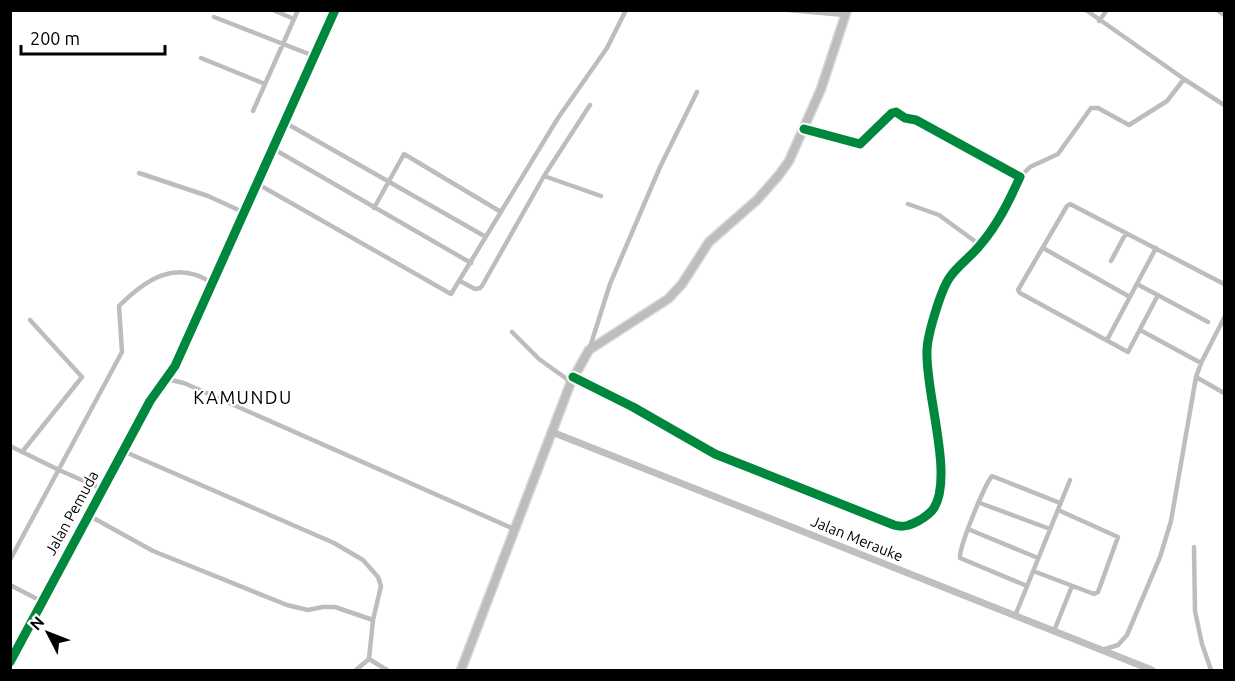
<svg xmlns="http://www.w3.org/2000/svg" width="1235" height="681" viewBox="0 0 1235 681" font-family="Ubuntu,sans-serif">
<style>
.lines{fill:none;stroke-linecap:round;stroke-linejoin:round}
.highway-casing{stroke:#dbdbdb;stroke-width:11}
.street{stroke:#bdbdbd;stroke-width:4.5}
.secondary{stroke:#bfbfbf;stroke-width:7}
.highway{stroke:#bdbdbd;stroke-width:8}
.cycleway-casing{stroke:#fff;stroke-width:13}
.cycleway{stroke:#00873e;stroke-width:9}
.labels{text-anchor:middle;stroke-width:4.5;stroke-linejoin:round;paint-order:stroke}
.street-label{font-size:15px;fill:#000;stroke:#fff}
.quarter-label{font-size:18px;letter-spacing:1.5px;fill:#000;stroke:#fff}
</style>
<rect width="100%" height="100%" fill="#fff"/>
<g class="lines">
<defs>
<path id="highway" d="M461 670 571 382 589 350 668 299 682 284 709 242 757 200 779 175 789 161 821 89 847 10"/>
</defs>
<!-- highway casing -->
<use href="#highway" class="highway-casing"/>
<!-- street -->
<path class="street" d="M273 10 294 19
M788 10 845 15
M1086 10 1184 79 1224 105
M1217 10 1224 15
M214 17 314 56
M1099 21 1107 10
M201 58 265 84
M253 111 298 10
M284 122 486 237
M272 148 471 263
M139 173 208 196 243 212
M544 176 601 196
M1020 177 1030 167 1058 154 1091 108H1098L1129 125 1167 101 1184 79
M256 183 451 294 558 118 607 48 626 10
M908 204 939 215 980 245
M374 208 404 154 501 212
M1043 248 1130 297
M1111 261 1126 233
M460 281 475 289 480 288 482 286 544 176 590 105
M1137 284 1208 322
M1158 295 1128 352 1020 293 1018 290 1067 206 1070 204 1224 284
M1140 330 1201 363
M512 332 539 359 571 382
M1107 340 1156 248
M590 347 610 284 660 167 697 92
M573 377 633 407 715 454 894 525C904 528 911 525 920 520 925 517 930 514 934 508 954 476 925 391 927 351 927 336 941 289 950 277 958 265 972 256 981 244 998 224 1009 201 1020 177L916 120 905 118 896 112 892 113 860 144 804 129
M1196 377 1224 393
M163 381 171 380 184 383 514 529
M10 446 59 470 102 489
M123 451 334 543 363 560 378 577 381 586 373 620 369 659 356 670
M22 452 82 377 30 320
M980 503 1050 529
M88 515 153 551 287 605 308 610 323 607H335L373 620
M968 529 1038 558
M1194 547 1195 611 1202 644 1211 670
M10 560 122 352 119 306C146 279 176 259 212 283
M1033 571 1094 594 1098 592 1118 537 1058 510
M10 585 41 601
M1027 586 960 558C959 547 984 486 992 476L1060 503
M1015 616 1070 480
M1054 631 1072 586
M1102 650 1118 645 1127 635 1160 557 1171 521 1196 377 1201 363 1224 318
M369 659 387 670
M10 662 150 401 175 366 335 10"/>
<!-- secondary -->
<path class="secondary" d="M552 432 1152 670"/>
<!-- highway -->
<use href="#highway" class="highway"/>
<defs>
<path id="cycleway" d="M573 377 633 407 715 454 894 525C904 528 911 525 920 520 925 517 930 514 934 508 954 476 925 391 927 351 927 336 941 289 950 277 958 265 972 256 981 244 998 224 1009 201 1020 177L916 120 905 118 896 112 892 113 860 144 804 129
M10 662 150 401 175 366 335 10"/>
</defs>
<!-- cycleway casing -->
<use href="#cycleway" class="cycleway-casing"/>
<!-- cycleway -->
<use href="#cycleway" class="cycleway"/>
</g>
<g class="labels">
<!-- street labels -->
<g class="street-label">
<text transform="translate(72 513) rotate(-61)" y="5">Jalan Pemuda</text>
<text transform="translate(857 539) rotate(22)" y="5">Jalan Merauke</text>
</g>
<!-- quarter labels -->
<g class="quarter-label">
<text x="243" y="404">KAMUNDU</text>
</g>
</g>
<!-- border -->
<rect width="1235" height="681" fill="none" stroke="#000000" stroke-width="24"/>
<!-- north arrow -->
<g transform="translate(48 633) rotate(312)" stroke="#ffffff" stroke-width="4.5" paint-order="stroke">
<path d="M0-4.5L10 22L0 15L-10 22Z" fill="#000000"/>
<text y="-9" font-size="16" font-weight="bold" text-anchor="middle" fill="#000000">N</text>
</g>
<!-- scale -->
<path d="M21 45v9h144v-9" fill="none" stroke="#000000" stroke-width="3"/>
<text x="30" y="45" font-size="18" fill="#000000" stroke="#ffffff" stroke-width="4.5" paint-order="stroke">200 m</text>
</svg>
